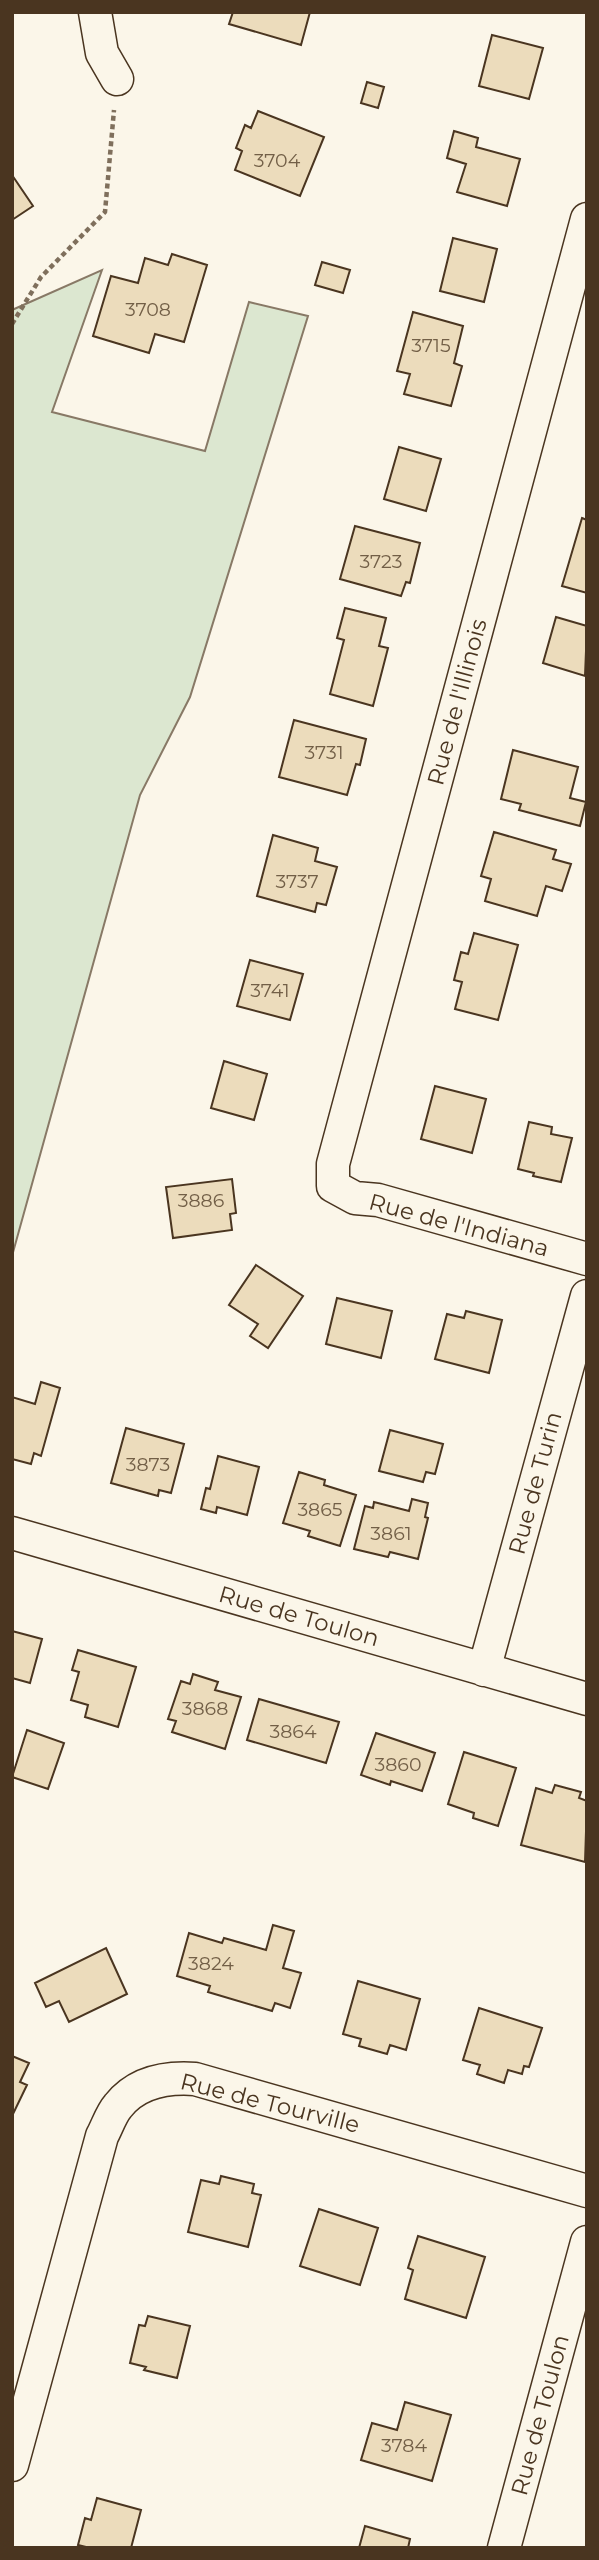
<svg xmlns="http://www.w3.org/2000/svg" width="599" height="2560" viewBox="0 0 599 2560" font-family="Montserrat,sans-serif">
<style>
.green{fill:#dce7d0;stroke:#887966;stroke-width:2}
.building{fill:#ecdcbc;stroke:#4a3520;stroke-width:2}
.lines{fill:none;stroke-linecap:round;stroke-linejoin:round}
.street-casing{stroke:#4a3520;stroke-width:35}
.path{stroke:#7f6f5c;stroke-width:4.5;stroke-dasharray:5 3.5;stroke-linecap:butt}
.street{stroke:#fbf6e9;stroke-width:32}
.labels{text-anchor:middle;stroke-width:5;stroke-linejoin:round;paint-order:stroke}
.number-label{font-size:19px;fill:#725f47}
.street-label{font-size:23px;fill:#4a3520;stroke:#fbf6e9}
</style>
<rect width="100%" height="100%" fill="#fbf6e9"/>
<!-- green -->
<path class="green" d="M102 270 52 412 205 451 249 302 308 316 190 697 140 795 12 1256V310Z"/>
<!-- building -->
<path class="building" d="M233 12H310L301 45 229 24Z
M492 35 543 48 529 99 479 86Z
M367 82 384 87 378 108 361 103Z
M258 111 324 137 300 196 235 170 242 151 236 148 245 125 251 128Z
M454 131 478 138 476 147 520 159 507 206 457 192 466 164 447 158Z
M12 175 33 206 12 220Z
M453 238 497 249 484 302 440 291Z
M172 254 207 265 184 342 155 334 149 353 93 336 111 276 138 283 145 258 168 265Z
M322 262 350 270 343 293 315 285Z
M413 312 463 326 454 363 462 366 451 406 404 394 410 374 397 371Z
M399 447 441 459 426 511 384 499Z
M582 518 587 520V593L562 586Z
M355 526 420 543 410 583 406 582 401 596 340 579Z
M345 608 386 618 379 646 388 648 373 706 330 694 344 640 337 638Z
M556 617 587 626 585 676 543 663Z
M294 720 366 739 360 765 356 764 347 795 279 777Z
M513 750 578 767 570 798 586 802 580 826 519 810 521 804 501 799Z
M494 832 556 850 553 859 571 864 562 891 546 886 537 916 485 901 491 879 481 876Z
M273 835 318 848 315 861 337 867 326 905 317 903 315 912 257 896Z
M474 933 518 945 498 1020 455 1009 462 982 454 980 461 952 468 954Z
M250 960 303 974 290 1020 237 1006Z
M224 1061 267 1074 254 1120 211 1108Z
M435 1086 486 1099 472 1153 421 1139Z
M529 1122 552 1127 551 1134 572 1138 561 1182 533 1176 534 1173 518 1169Z
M232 1179 236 1213 230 1214 232 1230 173 1238 166 1187Z
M256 1265 303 1296 268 1348 250 1336 258 1324 229 1305Z
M337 1298 392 1311 381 1358 326 1344Z
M466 1311 502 1320 489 1373 435 1359 447 1314 464 1318Z
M41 1382 60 1388 41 1456 34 1453 31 1464 12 1459V1397L35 1404Z
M126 1428 184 1444 171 1493 159 1490 158 1496 111 1483Z
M390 1430 443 1444 435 1474 426 1472 423 1482 379 1471Z
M218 1456 259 1467 247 1515 217 1507 216 1513 201 1509 206 1488 210 1489Z
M299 1472 325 1480 324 1485 356 1495 340 1546 308 1536 310 1531 283 1523Z
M412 1499 428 1503 425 1517 428 1518 418 1559 390 1552 388 1557 354 1549 365 1506 373 1508 374 1502 409 1511Z
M12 1631 42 1639 30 1683 12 1678Z
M78 1650 136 1667 118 1727 85 1717 88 1705 71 1700 79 1672 72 1670Z
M193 1674 218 1682 215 1690 241 1697 225 1749 172 1732 176 1721 168 1719 181 1681 190 1684Z
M259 1699 339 1722 326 1763 247 1740Z
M27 1730 64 1743 48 1789 12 1777Z
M376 1733 435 1753 422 1791 391 1781 390 1785 361 1775Z
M464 1752 516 1768 498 1826 473 1818 474 1813 448 1804Z
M555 1785 581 1792 579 1798 587 1801 585 1862 521 1845 536 1788 552 1793Z
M273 1925 294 1931 283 1968 301 1973 290 2008 275 2003 272 2011 208 1992 210 1986 177 1976 189 1933 222 1943 224 1938 266 1950Z
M106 1948 127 1994 69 2022 59 2001 46 2007 35 1983Z
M358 1981 420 1999 406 2050 390 2045 387 2054 359 2046 361 2039 343 2034Z
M479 2008 542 2028 529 2067 524 2066 522 2074 508 2070 504 2083 477 2074 480 2065 463 2060Z
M12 2056 29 2063 20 2082 27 2085 12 2116Z
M221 2176 254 2184 252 2193 261 2195 248 2247 188 2232 201 2180 219 2184Z
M319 2209 378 2228 360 2285 300 2266Z
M418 2236 485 2257 466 2318 405 2299 413 2270 408 2268Z
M148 2316 190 2326 177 2378 144 2370 146 2367 130 2363 139 2325 145 2326Z
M405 2402 451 2415 432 2481 361 2460 372 2423 397 2430Z
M97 2498 141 2510 131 2548H90L78 2545 85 2518 91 2520Z
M365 2526 410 2539 408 2548H359Z"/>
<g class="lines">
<defs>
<path id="street" d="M95 12 102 53 117 79
M587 219 333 1164V1186L355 1198 378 1200 587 1259
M12 1533 587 1699
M484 1670 587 1296
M12 2465 102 2136C107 2127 111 2114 118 2106 137 2082 167 2077 195 2079L587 2191
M504 2548 587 2242"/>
</defs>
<!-- street casing -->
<use href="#street" class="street-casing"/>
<!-- path -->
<path class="path" d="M12 324 41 277 105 212 114 110"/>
<!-- street -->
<use href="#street" class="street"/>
</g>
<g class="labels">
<!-- number labels -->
<g class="number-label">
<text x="277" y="167">3704</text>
<text x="148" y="316">3708</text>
<text x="431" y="352">3715</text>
<text x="381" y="568">3723</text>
<text x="324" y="759">3731</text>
<text x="297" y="888">3737</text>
<text x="270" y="997">3741</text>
<text x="201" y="1207">3886</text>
<text x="148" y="1471">3873</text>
<text x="320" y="1516">3865</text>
<text x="391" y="1540">3861</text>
<text x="205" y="1715">3868</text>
<text x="293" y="1738">3864</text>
<text x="398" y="1771">3860</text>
<text x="211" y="1970">3824</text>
<text x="404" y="2452">3784</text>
</g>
<!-- street labels -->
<g class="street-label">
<text transform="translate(457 702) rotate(-75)" y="8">Rue de l'Illinois</text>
<text transform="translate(459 1225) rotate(15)" y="8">Rue de l'Indiana</text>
<text transform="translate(535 1483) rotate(-75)" y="8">Rue de Turin</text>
<text transform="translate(299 1616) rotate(16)" y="8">Rue de Toulon</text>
<text transform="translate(270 2103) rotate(14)" y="8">Rue de Tourville</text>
<text transform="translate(540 2415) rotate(-75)" y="8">Rue de Toulon</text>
</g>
</g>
<!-- border -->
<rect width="599" height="2560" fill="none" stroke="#4a3520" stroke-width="28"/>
</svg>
